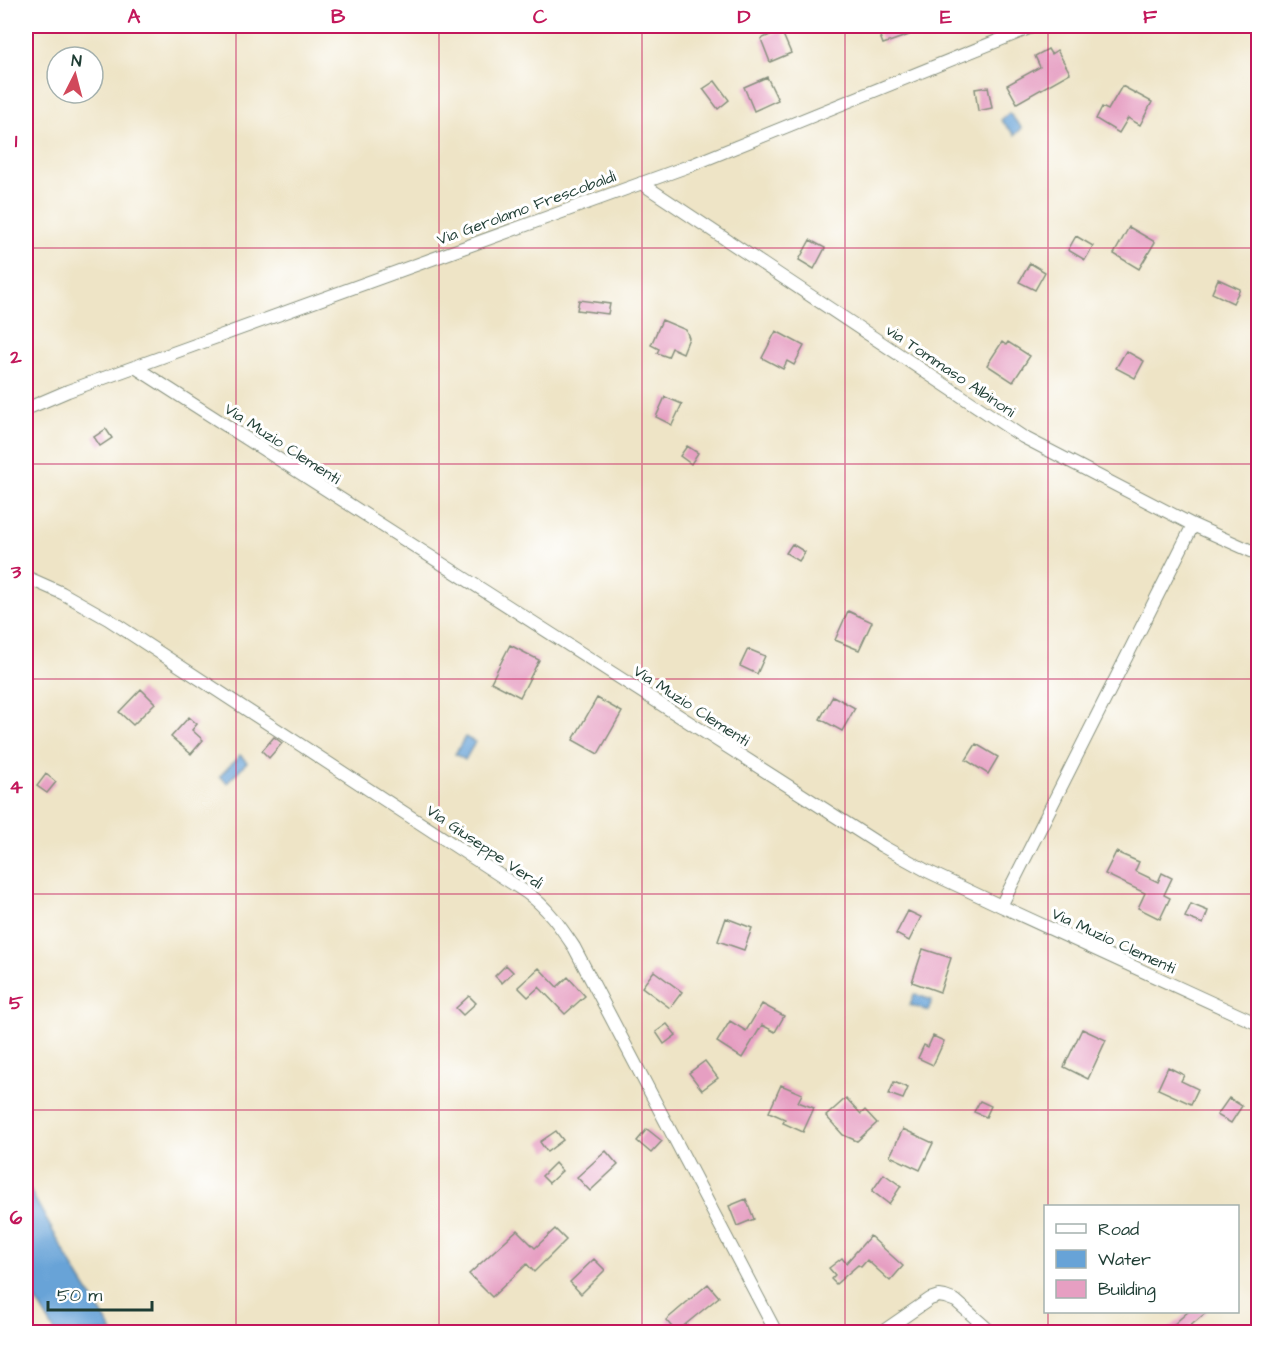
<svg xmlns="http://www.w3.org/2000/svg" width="1284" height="1358" viewBox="0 0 1284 1358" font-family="'Architects Daughter',sans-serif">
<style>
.water{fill:#67a3d7;stroke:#437086;stroke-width:1.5}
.building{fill:#e69fc2}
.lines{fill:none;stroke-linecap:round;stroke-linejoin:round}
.minor-casing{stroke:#86907d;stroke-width:14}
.minor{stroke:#fff;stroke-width:12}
.grid{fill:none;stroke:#c2185b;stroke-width:1.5;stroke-opacity:0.55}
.labels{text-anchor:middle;stroke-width:6;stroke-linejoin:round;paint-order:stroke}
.street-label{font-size:16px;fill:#1f3d34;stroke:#fff}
.neatline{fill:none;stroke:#c2185b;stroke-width:2}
.grid-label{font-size:20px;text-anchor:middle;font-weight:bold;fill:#c2185b}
</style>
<rect width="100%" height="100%" fill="#fff"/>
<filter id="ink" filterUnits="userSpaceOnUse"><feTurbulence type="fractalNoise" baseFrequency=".0167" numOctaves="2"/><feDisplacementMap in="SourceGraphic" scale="12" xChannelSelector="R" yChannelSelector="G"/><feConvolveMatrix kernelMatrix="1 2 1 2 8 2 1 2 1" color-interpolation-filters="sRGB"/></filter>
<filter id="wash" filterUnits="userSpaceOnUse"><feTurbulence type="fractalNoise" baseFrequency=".008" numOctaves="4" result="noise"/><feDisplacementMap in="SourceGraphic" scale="24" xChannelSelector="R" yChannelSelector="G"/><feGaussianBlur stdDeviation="1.35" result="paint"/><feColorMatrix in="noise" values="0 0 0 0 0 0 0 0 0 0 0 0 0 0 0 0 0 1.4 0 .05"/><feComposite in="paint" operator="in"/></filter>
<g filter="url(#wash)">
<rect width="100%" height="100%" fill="#eee4c6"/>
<!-- water -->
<path class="water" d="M1009 113 1022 128 1015 135 1001 120Z
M465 737 475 742 465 760 455 754Z
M240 755 247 762 227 783 220 776Z
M914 994 932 1000 928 1011 910 1005Z
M26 1183 77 1274 113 1332H55L26 1283Z"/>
<g id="blocks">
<!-- building -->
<path class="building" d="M876 26H905L909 35 883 44Z
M781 30 791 53 770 62 761 39Z
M1048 49 1051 54 1057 50 1070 73 1017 103 1007 85 1040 67 1035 56Z
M767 77 778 100 754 111 744 87Z
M715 81 729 100 718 109 703 89Z
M1122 86 1152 102 1140 125 1128 118 1119 133 1096 119 1102 107 1108 110Z
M988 87 992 108 978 111 975 89Z
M1129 227 1155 242 1139 269 1114 254Z
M1076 236 1093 246 1085 260 1068 250Z
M810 240 825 248 814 269 799 260Z
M1030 263 1045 272 1035 290 1019 282Z
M1218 279 1240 289 1233 303 1212 293Z
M579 300 610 304 608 314 577 310Z
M662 320 686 330 689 338 683 353 672 348 668 357 657 353 659 349 651 345Z
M776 331 804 346 794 365 787 361 783 369 762 358Z
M1002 342 1006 345 1008 342 1030 356 1013 382 987 365Z
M1126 351 1144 361 1135 378 1116 368Z
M665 397 682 404 672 425 656 417Z
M106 429 112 438 100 446 94 437Z
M687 446 698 453 691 464 680 456Z
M792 544 805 552 799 561 786 553Z
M848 611 872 622 859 650 835 640Z
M510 645 539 660 520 697 491 682Z
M748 649 765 656 757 674 740 666Z
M141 689 155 703 133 725 119 712Z
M833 696 855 708 842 731 820 719Z
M597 698 622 712 598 754 573 740Z
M189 717 197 724 192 730 203 740 191 754 171 737Z
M274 737 282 743 269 758 262 751Z
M976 744 998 757 988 774 966 760Z
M46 774 56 782 47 793 37 786Z
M1116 852 1139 862 1135 871 1158 882 1162 873 1172 878 1164 895 1170 898 1160 919 1138 908 1145 893 1105 874Z
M1191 904 1208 911 1203 924 1185 917Z
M908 911 921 917 909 941 896 934Z
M726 918 752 928 744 950 718 941Z
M923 949 951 958 940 992 912 982Z
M506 965 513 972 502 983 495 976Z
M539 968 557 987 568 977 585 996 565 1014 539 987 528 997 518 987Z
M654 971 682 992 670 1008 642 987Z
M469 996 476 1003 463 1015 456 1008Z
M762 1004 784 1016 775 1032 762 1025 742 1058 717 1042 730 1021 746 1031Z
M667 1024 676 1035 664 1044 656 1032Z
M1082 1029 1106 1040 1088 1079 1064 1067Z
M933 1036 944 1041 933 1065 918 1058 924 1045 928 1047Z
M705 1061 718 1078 702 1090 689 1073Z
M1168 1067 1184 1075 1181 1081 1198 1089 1191 1104 1158 1089Z
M894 1082 908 1088 903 1099 889 1094Z
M781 1085 802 1094 798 1102 814 1108 803 1132 783 1123 785 1119 769 1112Z
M846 1098 861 1114 865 1110 877 1123 857 1141 843 1135 826 1116Z
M1229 1098 1242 1106 1231 1123 1217 1115Z
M980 1101 991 1106 986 1117 974 1112Z
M647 1129 662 1141 651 1153 637 1141Z
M903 1129 933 1143 920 1170 890 1156Z
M556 1131 563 1140 547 1152 540 1142Z
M606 1151 618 1165 590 1191 577 1177Z
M555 1163 562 1171 549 1183 542 1176Z
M884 1174 901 1186 889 1204 872 1191Z
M746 1199 754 1219 737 1226 729 1206Z
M555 1229 566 1240 534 1272 527 1264 492 1297 469 1274 517 1230 535 1248Z
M870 1236 903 1266 890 1281 867 1260 861 1267 858 1265 836 1284 831 1279 835 1275 829 1268 842 1258 846 1263Z
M594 1259 605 1270 581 1294 570 1282Z
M708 1284 719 1297 676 1332 666 1320Z
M1189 1311H1208L1183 1332H1165Z"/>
</g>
</g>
<g filter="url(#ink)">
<use href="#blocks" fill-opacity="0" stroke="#86907d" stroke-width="1.5"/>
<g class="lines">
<defs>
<path id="minor" d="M641 183 1023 437 1193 525 1258 554
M135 367 882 846 927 871 1001 906 1258 1024
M26 409 68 391 689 166 1034 26
M26 577 62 593 108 619 527 893C547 907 560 926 574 947L776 1332
M1001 906 1193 525
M882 1332 930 1299 939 1296 945 1297 956 1301 991 1332"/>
</defs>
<!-- minor casing -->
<use href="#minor" class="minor-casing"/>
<!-- minor -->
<use href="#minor" class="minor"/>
</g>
</g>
<!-- grid -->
<path class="grid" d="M236 26V1332M439 26V1332M642 26V1332M845 26V1332M1048 26V1206M26 248H1258M26 464H1258M26 679H1258M26 894H1258M26 1110H1258M1048 1312V1332"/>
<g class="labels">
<!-- street labels -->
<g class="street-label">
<text transform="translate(526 207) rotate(-20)" y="6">Via Gerolamo Frescobaldi</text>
<text transform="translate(951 370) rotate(34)" y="6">via Tommaso Albinoni</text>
<text transform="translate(283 443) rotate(33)" y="6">Via Muzio Clementi</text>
<text transform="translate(692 705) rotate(33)" y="6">Via Muzio Clementi</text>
<text transform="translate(485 846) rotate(34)" y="6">Via Giuseppe Verdi</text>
<text transform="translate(1114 940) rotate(25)" y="6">Via Muzio Clementi</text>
</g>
</g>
<!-- margin -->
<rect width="1284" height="1358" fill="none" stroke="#fff" stroke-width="66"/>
<!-- legend -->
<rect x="1044" y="1205" width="195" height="108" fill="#ffffff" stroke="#a5b1ae" stroke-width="1.5"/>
<rect x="1056" y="1224" width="30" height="9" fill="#ffffff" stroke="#a5b1ae" stroke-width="1.5"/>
<text x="1098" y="1235" font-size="18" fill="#1f3d34">Road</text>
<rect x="1056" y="1250" width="30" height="18" fill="#67a3d7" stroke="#a5b1ae" stroke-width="1.5"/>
<text x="1098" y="1265" font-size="18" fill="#1f3d34">Water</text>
<rect x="1056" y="1280" width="30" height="18" fill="#e69fc2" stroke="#a5b1ae" stroke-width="1.5"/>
<text x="1098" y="1295" font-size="18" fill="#1f3d34">Building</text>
<!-- north arrow -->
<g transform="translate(75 75) rotate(6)"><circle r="28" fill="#ffffff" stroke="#a5b1ae" stroke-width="1.5"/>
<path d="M0-4.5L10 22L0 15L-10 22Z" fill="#d1495b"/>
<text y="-9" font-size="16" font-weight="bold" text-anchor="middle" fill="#1f3d34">N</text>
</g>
<!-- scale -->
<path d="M48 1301v9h104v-9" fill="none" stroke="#1f3d34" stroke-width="3"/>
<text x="57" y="1301" font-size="18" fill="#1f3d34" stroke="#ffffff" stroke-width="4.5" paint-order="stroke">50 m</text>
<rect x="33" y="33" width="1218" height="1292" class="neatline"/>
<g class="grid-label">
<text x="134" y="23">A</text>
<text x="338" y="23">B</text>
<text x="540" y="23">C</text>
<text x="744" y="23">D</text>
<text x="946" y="23">E</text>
<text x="1150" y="23">F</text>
<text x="16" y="147">1</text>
<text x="16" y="363">2</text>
<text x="16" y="578">3</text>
<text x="16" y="793">4</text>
<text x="16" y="1009">5</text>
<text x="16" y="1224">6</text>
</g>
</svg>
